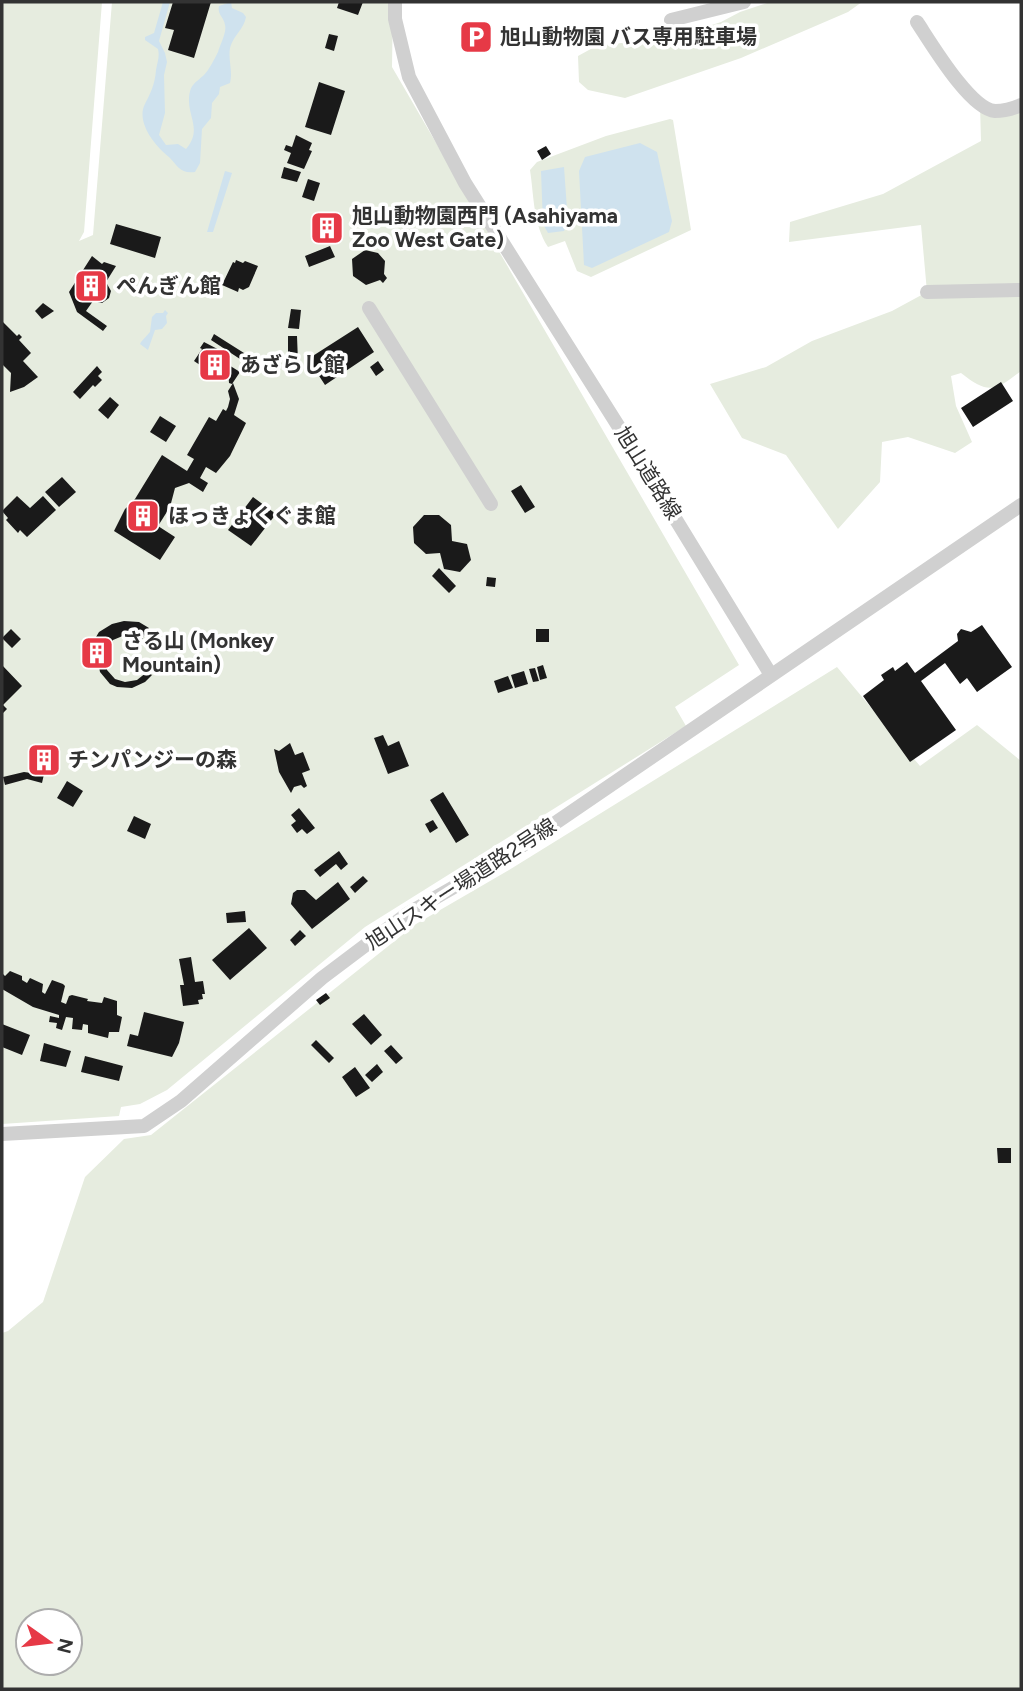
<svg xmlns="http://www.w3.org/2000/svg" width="1023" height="1691" viewBox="0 0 1023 1691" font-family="Figtree,'Noto Sans JP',sans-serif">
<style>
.green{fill:#e6ecdf;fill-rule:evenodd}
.water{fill:#cfe2ee}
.building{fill:#1a1a1a}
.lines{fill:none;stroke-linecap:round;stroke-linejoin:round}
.street{stroke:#d0d0d0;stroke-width:14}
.labels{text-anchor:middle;stroke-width:7;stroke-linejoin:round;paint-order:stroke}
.poi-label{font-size:21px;font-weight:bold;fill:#333;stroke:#fff;text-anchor:start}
.street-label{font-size:21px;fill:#333;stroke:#fff}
</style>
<rect width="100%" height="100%" fill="#fff"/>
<!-- green -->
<path class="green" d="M2 2H102L84 232 79 241 93 235 112 2H393L392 67 739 665 675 707 686 726 365 927 167 1090 140 1104 121 1107 119 1116 2 1124Z
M770 2H862L848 12 741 58 625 98 588 90 579 82 578 56 598 45 669 39 721 22 740 12Z
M980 105H1021V371C995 391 989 395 961 373L951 376 956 406 972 442 955 453 908 437 882 442 880 482 838 529 786 455 742 438 710 384 766 367 812 341 892 311 927 292 921 225 789 242 790 222 883 194 981 141Z
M670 119 673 120 691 230 591 277 577 271 565 241 548 247C533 224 534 196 530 170L537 162 606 136Z
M837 667 920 766 977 725 1021 761V1689H2V1333L8 1331 43 1302 85 1177 124 1139 151 1135 416 924 509 870ZM28 1621H70V1663H28Z"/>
<!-- water -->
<path class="water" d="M163 2H170L159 41 165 53 167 62 164 75 165 113 159 135 166 145 178 144 186 149C201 131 190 120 189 102 189 85 194 84 204 75 209 70 215 58 218 52 220 45 227 32 225 25 224 17 217 15 219 6L231 2 232 8 243 13 246 17C244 29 233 36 230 48 228 61 233 70 230 83L220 87 219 94 212 103 211 118 202 129 200 163 195 172C180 174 178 166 169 157 156 147 137 124 144 106 150 94 155 85 156 70 157 63 160 57 158 49L145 40V37L154 33Z
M640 143 657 152 672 221 669 232 592 268 584 265 579 171 585 157Z
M564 167 568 223 564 231 548 233 543 224 541 171Z
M225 171 232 173 213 232H207Z
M165 310 168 313 166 316 167 323 162 329 155 330 148 350 140 344 141 342 150 332 152 317 156 313H163Z"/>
<!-- building -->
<path class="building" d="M173 2H211L194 58 168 50 174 30 165 28Z
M339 2H363L358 15 337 8Z
M329 34 338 36 334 51 325 48Z
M319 82 345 91 331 135 305 127Z
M296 135 312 143 309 150 312 151 304 169 287 163 291 153 284 150 286 145 292 147Z
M546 146 551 154 542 160 537 151Z
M284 167 301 172 297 182 281 178Z
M308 179 320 183 314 201 302 197Z
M332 212 340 236 323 243 314 220Z
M116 224 161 237 155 258 110 244Z
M330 246 335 257 309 267 305 256Z
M365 250 378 253 385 261 384 274 387 278 383 283 380 280 366 285 353 276 352 259Z
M92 256 102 264 104 262 116 266 106 282 111 291 109 298 102 303 93 301 86 311 107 326 103 331 77 312 69 292Z
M236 260 243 263 245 261 258 266 249 287 243 290 239 288 238 292 222 285 233 262 235 263Z
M43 303 54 311 42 319 35 311Z
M291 309 301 310 299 329 288 328Z
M2 321 17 336 19 334 22 337 19 340 31 353 23 361 38 377 24 387 10 392 11 373 2 364Z
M358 327 374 352 325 385 308 359Z
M214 334 244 353 240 359 211 340Z
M288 336H297L298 362H288Z
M204 342 229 355 224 362 240 372 232 384 229 383 228 369 209 371 194 361 202 349 200 348Z
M378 361 384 370 376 376 370 367Z
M97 366 102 372 98 376 102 380 95 387 93 385 80 399 73 392Z
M1001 382 1013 401 973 427 961 408Z
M233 383 239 399 234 415 246 423 230 456 216 473 206 467 200 478 208 483 203 492 189 483 175 488 170 507 158 526 175 537 160 560 114 531 125 509 135 499 162 455 187 471 194 459 187 455 209 417 216 421 223 409 226 411 228 407 230 399 228 391Z
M110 397 119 405 108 419 98 410Z
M160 416 176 426 166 442 150 432Z
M62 477 76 492 59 507 45 492Z
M521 485 535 507 525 513 511 491Z
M17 496 30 508 43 496 56 510 27 537 20 530 18 533 6 520 8 518 2 511Z
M253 497 276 514 251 546 228 530Z
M424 515H439L451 525 452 541 467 544 471 560 460 572 444 569 440 553 426 554 414 543 413 527Z
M439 568 456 586 449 593 432 576Z
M487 577 496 578 495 587 486 586Z
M124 621 139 622 149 628 141 641 134 636 125 635 113 640 105 651 104 659 107 670 115 679 125 682 137 680 147 672 152 675 145 682 132 688 117 687 110 684 100 672 97 657 89 656 93 642 99 632 112 624Z
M982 625 1012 667 977 692 967 678 960 684 945 663 921 681 956 730 910 762 863 696 884 680 881 675 893 667 895 671 907 662 915 673 958 641 957 634 961 629 971 632Z
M11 629 21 639 12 648 2 638Z
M536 629H549V642H536Z
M2 665 22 686 3 705 7 709 2 714Z
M543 665 547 678 540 680 537 667Z
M535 668 539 681 533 682 529 669Z
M524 671 528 684 515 688 511 675Z
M508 676 513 688 498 693 494 681Z
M383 735 388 746 399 741 409 766 388 774 374 738Z
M290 743 295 755 303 752 310 770 302 773 307 786 304 788 301 785 294 787 291 793 279 772 274 749 279 751Z
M46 747 50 748 42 783 27 779 5 785 3 777 24 772 39 774Z
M67 781 83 791 73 807 57 798Z
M443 792 469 835 456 843 430 800Z
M299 808 315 828 307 834 302 829 297 833 291 825 296 821 291 815Z
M134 816 151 824 145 839 127 831Z
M433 820 438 828 430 833 425 824Z
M339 851 348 864 341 870 336 864 320 877 314 870Z
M363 876 368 881 355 893 350 887Z
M338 882 350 899 312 929 291 904 293 893 297 890H305L316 900Z
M245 911 246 922 227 923 226 913Z
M249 928 267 948 230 980 212 960Z
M300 930 306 936 295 946 290 940Z
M191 957 195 982 203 981 205 994H202L203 999 198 1000 199 1004 183 1006 180 985H184L179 959Z
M10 971 22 976V980L27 983 30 978 43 984 42 992 45 994 52 980 63 984 65 986 61 1002 66 1004 69 996 72 995 88 999 87 1001 102 1003 104 997 117 1001V1015L122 1017 119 1032H109L108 1038 88 1033V1025L83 1024 82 1030 72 1029 73 1018 66 1017 62 1030 56 1028 57 1023 49 1022 50 1016 59 1018V1015L33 1007 2 989V973L5 976Z
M326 993 330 998 320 1005 316 1000Z
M144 1012 184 1022 179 1043 172 1057 127 1046 130 1034 138 1036Z
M364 1014 382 1035 371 1045 352 1024Z
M2 1024 30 1035 22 1055 2 1047Z
M316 1040 334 1058 329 1063 311 1045Z
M44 1043 71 1051 66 1067 40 1061Z
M391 1045 403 1058 396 1064 384 1051Z
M85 1056 123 1066 119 1081 81 1072Z
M377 1064 383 1072 372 1082 365 1075Z
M355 1067 370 1088 356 1097 342 1077Z
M997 1148H1011V1163H998Z"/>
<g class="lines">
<!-- street -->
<path class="street" d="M395 2V19L409 77 465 183 629 443 771 675
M671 20 744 2
M917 22C931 43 970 109 995 111 1003 111 1014 108 1021 105
M927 292 1021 290
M369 308 491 504
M2 1134 144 1126 181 1101 322 978 407 914 501 860 1021 505"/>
</g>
<!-- icons -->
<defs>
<symbol id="parking-square" viewBox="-11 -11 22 22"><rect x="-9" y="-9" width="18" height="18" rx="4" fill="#e63946" stroke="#fff"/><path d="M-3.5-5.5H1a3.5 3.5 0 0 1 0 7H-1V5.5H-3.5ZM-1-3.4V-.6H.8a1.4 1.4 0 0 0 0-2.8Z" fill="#fff"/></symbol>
<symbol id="building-square" viewBox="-11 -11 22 22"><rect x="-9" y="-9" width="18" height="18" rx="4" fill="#e63946" stroke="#fff"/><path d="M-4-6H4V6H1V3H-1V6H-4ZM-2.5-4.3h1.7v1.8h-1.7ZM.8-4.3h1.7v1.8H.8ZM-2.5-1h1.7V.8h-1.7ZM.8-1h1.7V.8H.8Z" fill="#fff"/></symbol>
</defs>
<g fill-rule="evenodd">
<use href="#parking-square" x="457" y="18" width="38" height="38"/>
<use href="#building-square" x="308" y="209" width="38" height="38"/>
<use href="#building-square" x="72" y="267" width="38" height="38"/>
<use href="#building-square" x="196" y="346" width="38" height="38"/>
<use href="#building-square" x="124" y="497" width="38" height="38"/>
<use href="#building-square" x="78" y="634" width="38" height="38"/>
<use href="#building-square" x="25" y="741" width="38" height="38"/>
</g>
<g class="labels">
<!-- poi labels -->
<g class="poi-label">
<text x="500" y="44">旭山動物園 バス専用駐車場</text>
<text x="352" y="223">旭山動物園西門 (Asahiyama<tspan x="352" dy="24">Zoo West Gate)</tspan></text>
<text x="116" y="293">ぺんぎん館</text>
<text x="240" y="372">あざらし館</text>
<text x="168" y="523">ほっきょくぐま館</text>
<text x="122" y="648">さる山 (Monkey<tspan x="122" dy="24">Mountain)</tspan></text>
<text x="68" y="767">チンパンジーの森</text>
</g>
<!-- street labels -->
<g class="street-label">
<text transform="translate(648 473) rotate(58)" y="7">旭山道路線</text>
<text transform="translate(461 884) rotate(-33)" y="7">旭山スキー場道路2号線</text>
</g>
</g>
<!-- border -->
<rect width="1023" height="1691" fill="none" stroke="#333333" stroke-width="7"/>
<!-- north arrow -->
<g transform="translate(49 1642) rotate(104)"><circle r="33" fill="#ffffff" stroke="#adadad" stroke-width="2"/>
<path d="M0-5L12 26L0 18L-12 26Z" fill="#e63946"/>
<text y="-10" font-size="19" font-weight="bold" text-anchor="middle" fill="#333333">N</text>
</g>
</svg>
